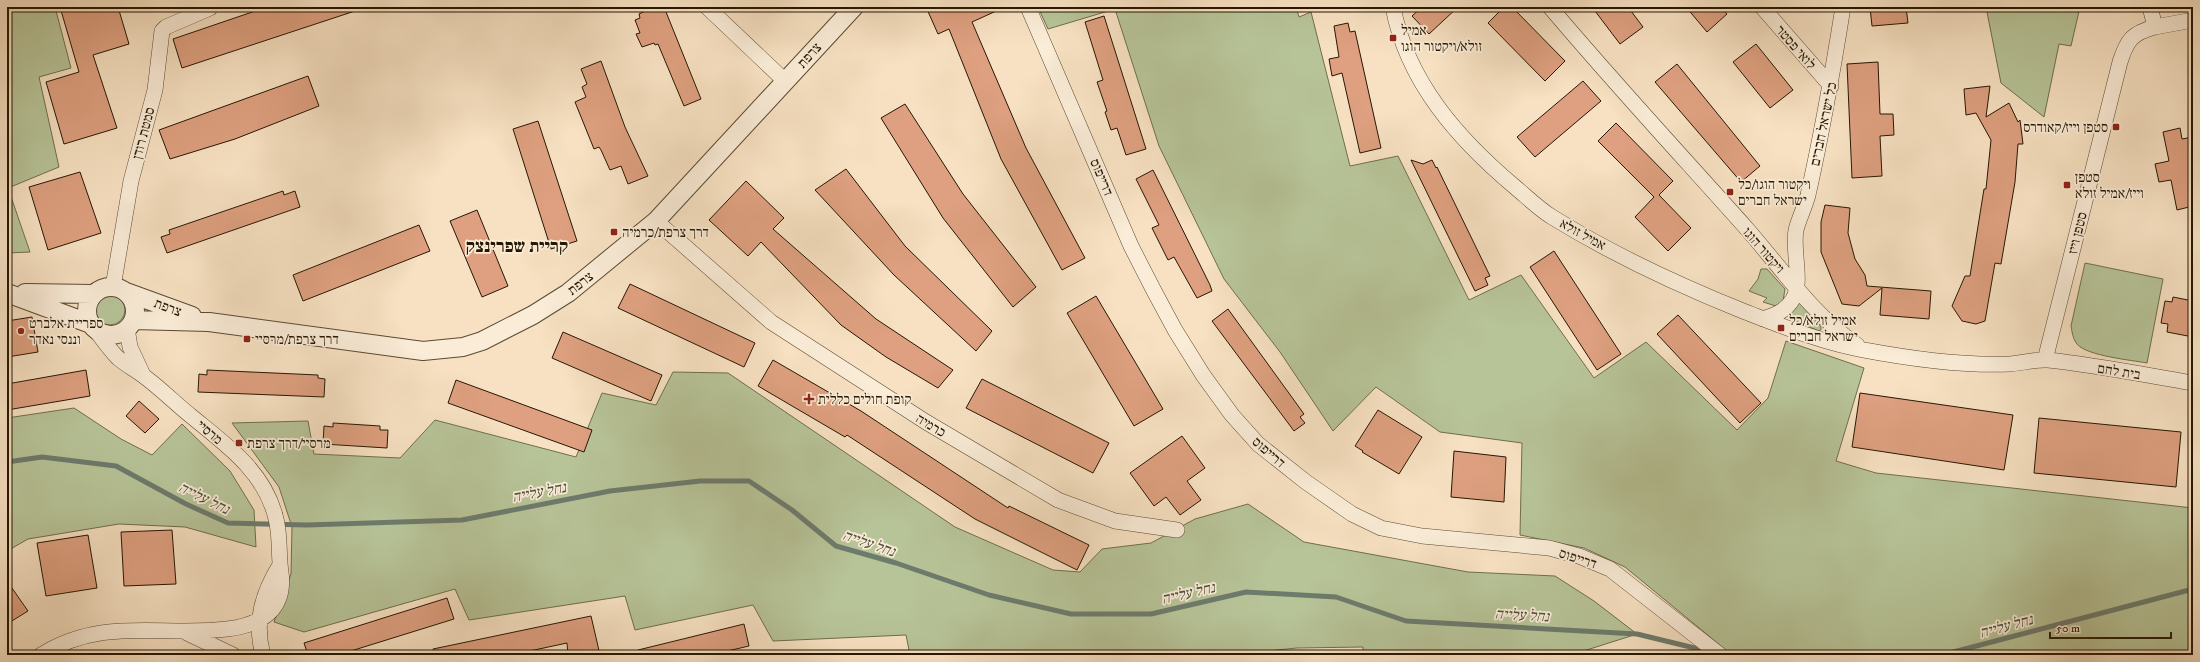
<svg xmlns="http://www.w3.org/2000/svg" width="2200" height="662" viewBox="0 0 2200 662" font-family="'IM FELL DW Pica','Frank Ruhl Libre',serif">
<style>
.green{fill:#b7c498;stroke:#6e6e4d}
.lines{fill:none;stroke-linecap:round;stroke-linejoin:round}
.stream{stroke:#6d7b6d;stroke-width:5}
.building{fill:#dea080;stroke:#261702}
.minor-casing{stroke:#5a4a32;stroke-width:16}
.tertiary-casing{stroke:#5a4a32;stroke-width:20}
.minor{stroke:#faecd7;stroke-width:15}
.tertiary{stroke:#faecd7;stroke-width:18}
.poi-dot{fill:#8f2418;stroke:#faecd7;stroke-width:1.5}
.labels{text-anchor:middle;stroke-width:3.5;stroke-linejoin:round;paint-order:stroke}
.poi-label{font-size:14px;fill:#261702;stroke:#faecd7;text-anchor:start}
.street-label{font-size:14px;fill:#261702;stroke:#faecd7}
.water-label{font-size:15px;font-style:italic;fill:#505141;stroke:#faecd7}
.district-label{font-size:18px;font-weight:bold;fill:#261702;stroke:#faecd7}
</style>
<rect width="100%" height="100%" fill="#f7e1c2"/>
<filter id="stains"><feTurbulence type="fractalNoise" baseFrequency=".005" numOctaves="4"/><feColorMatrix values="0 0 0 0 .2 0 0 0 0 .09 0 0 0 0 .02 0 0 0 .5 -.17"/></filter>
<radialGradient id="worn" r=".72"><stop offset=".6" stop-color="#630" stop-opacity="0"/><stop offset="1" stop-color="#630" stop-opacity=".3"/></radialGradient>
<!-- green -->
<path class="green" d="M7 7H55L71 68 39 77 59 167 8 188 30 252 7 253Z
M1038 7H1296L1299 17 1311 12 1350 166 1398 156 1469 300 1521 275 1594 378 1646 342 1737 430 1768 398 1786 341 1864 368 1836 461 1876 473 2193 508V655H1732L1625 567 1584 548 1520 535 1522 443 1440 432 1376 387 1333 431 1280 352 1224 279 1159 146 1115 9 1048 29Z
M1986 7H2080L2071 46 2059 44 2044 117 2001 83Z
M2085 263 2163 279 2147 363C2131 360 2087 356 2077 344 2073 339 2072 332 2071 326Z
M1761 269H1767L1785 289 1783 301 1776 306 1763 302 1767 298 1749 291 1758 279Z
M95 310a15 15 0 1 1 30 0a15 15 0 1 1-30 0Z
M1799 298 1821 327V330L1819 331 1791 319 1789 312Z
M673 372 728 373 955 527 1053 570 1080 572 1102 549 1151 543 1195 519 1248 504 1304 542 1468 572 1555 576 1594 601 1637 634 1571 655H1363V647L1297 648 1228 655H910L906 635 773 641 753 605 635 630 625 596 469 620 455 589 304 632 274 622 291 574 292 527 279 487 232 423 308 421 314 454 400 458 435 420 576 457 602 393 656 405Z
M74 408 121 439 152 455 182 424 230 471 254 510 256 547 185 527 119 524 28 539 7 551V418Z"/>
<g class="lines">
<!-- stream -->
<path class="stream" d="M7 462 42 457 116 466 186 504 228 523 307 525 462 520 610 491 700 481H749L792 510 836 546 896 563 989 595 1071 614H1151L1246 592 1336 597 1406 621 1637 634 1707 651
M1942 655 2193 589"/>
</g>
<!-- building -->
<path class="building" d="M60 7H118L129 44 93 55 117 128 64 144 46 82 79 72Z
M267 7H358V10L182 68 173 39Z
M646 7H664L701 99 684 106 658 44 655 45 654 43 642 47 636 34 640 33 635 20 640 18 639 14 647 10Z
M926 7H1005L972 22 1026 148 1085 258 1062 270 1001 159 949 29 938 34Z
M1422 7H1458L1429 34 1412 16Z
M1504 7H1512L1565 61 1545 81 1488 23Z
M1592 7H1628L1643 27 1620 44Z
M1686 7H1721L1727 14 1707 32Z
M1870 7H1906L1908 23 1872 26Z
M1104 16 1146 149 1126 155 1117 128 1111 130 1105 112 1107 111 1097 82 1103 80 1085 22Z
M1348 23 1350 32 1355 31 1381 148 1360 153 1342 73 1332 76 1329 59 1339 57 1334 26Z
M1756 44 1793 90 1770 108 1733 62Z
M601 61 625 127 648 176 628 184 621 166 610 170 601 150 599 147 594 149 575 102 586 97 582 87 587 84 581 69Z
M1878 62 1880 114H1893L1894 135 1880 136 1882 176 1852 178 1847 64Z
M1677 64 1760 166 1741 182 1655 82Z
M308 76 319 106 235 139 170 159 159 130Z
M1583 81 1601 101 1535 157 1517 137Z
M1990 86 1986 117 2009 103 2018 122 2020 120 2023 144H2018L2015 182 2001 264 1995 263 1985 321 1976 324 1962 321 1952 306 1965 276H1970L1984 189H1986L1991 140 1976 113 1966 115 1964 89Z
M905 104 963 194 1036 287 1013 307 943 218 881 118Z
M538 121 577 241 551 249 513 129Z
M1616 123 1673 181 1659 195 1691 228 1668 251 1635 217 1654 197 1598 141Z
M2180 128 2182 139 2193 137V206L2177 210 2171 180 2159 182 2155 164 2169 161 2163 132Z
M1411 160 1423 164 1432 160 1436 168 1437 167 1490 276 1485 278 1488 285 1475 291Z
M846 169 905 246 992 331 976 351 894 275 815 190Z
M1153 170 1210 285 1212 291 1197 298 1174 257 1168 260 1152 228 1159 225 1136 179Z
M80 172 101 233 48 250 29 187Z
M746 181 784 218 773 229 876 319 953 370 938 388 886 357 841 325 761 242 748 256 709 220Z
M283 191 284 195 295 191 300 207 167 253 161 237 170 234 169 230Z
M1825 205 1850 208 1848 233 1855 259 1865 275 1867 286 1931 291 1929 319 1880 315 1882 288 1859 306 1842 304 1821 252V222Z
M477 210 508 286 482 297 450 221Z
M419 225 430 251 303 301 293 275Z
M1554 251 1621 354 1597 370 1530 267Z
M630 284 755 343 744 367 618 308Z
M1096 296 1163 409 1134 426 1067 313Z
M2173 297 2193 301V337L2167 332 2168 324 2161 323 2165 301 2172 302Z
M1228 309 1304 414 1300 417 1305 423 1294 431 1212 321Z
M1678 315 1761 403 1740 423 1657 334Z
M32 317 38 352 7 357V321Z
M563 332 662 375 651 401 552 358Z
M773 360 861 411 1008 508 1009 506 1089 545 1077 570 975 519 847 435 845 437 758 386Z
M86 370 90 396 7 410V384Z
M207 370 318 375V378L325 379 324 397 198 392 199 374 207 375Z
M982 379 1109 443 1093 473 966 408Z
M456 380 592 430 584 452 448 403Z
M1860 393 2013 415 2004 470 1852 447Z
M139 401 159 419 145 433 126 416Z
M1378 410 1422 437 1399 474 1362 452 1363 451 1355 446Z
M2039 418 2181 432 2176 487 2034 473Z
M333 423 380 426V430H388L387 448 323 444 324 426 333 427Z
M1182 436 1205 468 1187 481 1201 500 1180 515 1166 497 1154 506 1130 473Z
M1454 451 1506 457 1504 502 1451 497Z
M172 530 176 584 124 586 121 532Z
M88 535 97 588 46 596 37 543Z
M7 581 28 611 7 624Z
M447 598 454 619 338 655H308L304 643Z
M591 616 600 655H568L567 643 511 655H434L433 649Z
M744 624 749 646 710 655H638V650Z"/>
<g class="lines">
<defs>
<path id="minor" d="M707 7 785 81
M1028 7 1131 246 1153 289 1175 330 1203 375 1232 415 1258 444 1306 482 1352 514 1381 528 1422 536 1549 548 1579 556 1610 569 1720 655
M1393 7C1407 82 1459 140 1515 187 1527 197 1539 209 1552 217 1612 254 1678 285 1743 311 1782 326 1823 343 1864 350 1912 359 1962 366 2010 364 2023 363 2036 359 2048 360 2096 365 2145 375 2193 383
M1550 7C1614 83 1681 155 1747 229 1782 269 1813 315 1857 345
M1762 7 1831 86
M2155 27 2193 20
M656 221 771 322 926 422 1058 500 1115 521 1177 530
M113 287 131 181 155 90 162 31 166 27 210 8
M1763 319C1775 315 1786 311 1793 299 1803 282 1792 250 1796 230 1799 218 1805 207 1808 195 1822 133 1833 70 1843 7
M127 328 130 347 143 375
M2045 360 2120 62C2127 40 2132 33 2155 27L2150 7
M187 633 233 655
M41 655C103 616 162 637 227 629 261 625 286 610 281 572 278 553 281 534 275 515 263 470 225 444 191 416 175 403 161 389 145 377 136 370 126 365 118 358 109 349 102 339 95 329
M263 655C254 622 262 594 280 565"/>
<path id="tertiary" d="M87 311a24 24 0 1 1 48 0a24 24 0 1 1-48 0Z
M126 292 192 316
M7 293 91 324
M25 293 94 294
M133 320 209 322 423 351 463 347 482 341 533 315 568 293 656 221 854 7"/>
</defs>
<!-- minor casing -->
<use href="#minor" class="minor-casing"/>
<!-- tertiary casing -->
<use href="#tertiary" class="tertiary-casing"/>
<!-- minor -->
<use href="#minor" class="minor"/>
<!-- tertiary -->
<use href="#tertiary" class="tertiary"/>
</g>
<!-- markers -->
<g class="poi-dot">
<rect x="1389" y="34" width="8" height="8" rx="2"/>
<rect x="2112" y="123" width="8" height="8" rx="2"/>
<rect x="2063" y="181" width="8" height="8" rx="2"/>
<rect x="1726" y="188" width="8" height="8" rx="2"/>
<rect x="610" y="228" width="8" height="8" rx="2"/>
<rect x="1777" y="324" width="8" height="8" rx="2"/>
<circle cx="21" cy="331" r="4"/>
<rect x="243" y="335" width="8" height="8" rx="2"/>
<path d="M807 393h4v4h4v4h-4v4h-4v-4h-4v-4h4z"/>
<rect x="235" y="439" width="8" height="8" rx="2"/>
</g>
<g class="labels">
<!-- poi labels -->
<g class="poi-label">
<text x="1401" y="35">אמיל<tspan x="1401" dy="16">זולא/ויקטור הוגו</tspan></text>
<text x="2108" y="132" text-anchor="end">סטפן וייז/קאודרס</text>
<text x="2075" y="182">סטפן<tspan x="2075" dy="16">וייז/אמיל זולא</tspan></text>
<text x="1738" y="189">ויקטור הוגו/כל<tspan x="1738" dy="16">ישראל חברים</tspan></text>
<text x="622" y="237">דרך צרפת/כרמיה</text>
<text x="1789" y="325">אמיל זולא/כל<tspan x="1789" dy="16">ישראל חברים</tspan></text>
<text x="29" y="328">ספריית אלברט<tspan x="29" dy="16">וננסי נאדר</tspan></text>
<text x="255" y="344">דרך צרפת/מרסיי</text>
<text x="818" y="404">קופת חולים כללית</text>
<text x="247" y="448">מרסיי/דרך צרפת</text>
</g>
<!-- street labels -->
<g class="street-label">
<text transform="translate(1796 47) rotate(49)" y="5">לואי פסטר</text>
<text transform="translate(809 55) rotate(-48)" y="5">צרפת</text>
<text transform="translate(1823 124) rotate(-78)" y="5">כל ישראל חברים</text>
<text transform="translate(143 133) rotate(-75)" y="5">סמטת רודן</text>
<text transform="translate(1102 177) rotate(67)" y="5">דרייפוס</text>
<text transform="translate(2077 233) rotate(-76)" y="5">סטפן וייז</text>
<text transform="translate(1583 234) rotate(29)" y="5">אמיל זולא</text>
<text transform="translate(1764 250) rotate(49)" y="5">ויקטור הוגו</text>
<text transform="translate(580 283) rotate(-38)" y="5">צרפת</text>
<text transform="translate(168 307) rotate(20)" y="5">צרפת</text>
<text transform="translate(2119 371) rotate(9)" y="5">בית לחם</text>
<text transform="translate(931 425) rotate(31)" y="5">כרמיה</text>
<text transform="translate(210 432) rotate(40)" y="5">מרסיי</text>
<text transform="translate(1269 452) rotate(41)" y="5">דרייפוס</text>
<text transform="translate(1578 558) rotate(18)" y="5">דרייפוס</text>
</g>
<!-- water labels -->
<g class="water-label">
<text transform="translate(539 492) rotate(-11)" y="5">נחל עלייה</text>
<text transform="translate(204 498) rotate(26)" y="5">נחל עלייה</text>
<text transform="translate(869 543) rotate(19)" y="5">נחל עלייה</text>
<text transform="translate(1188 593) rotate(-13)" y="5">נחל עלייה</text>
<text transform="translate(1522 615) rotate(3)" y="5">נחל עלייה</text>
<text transform="translate(2006 626) rotate(-15)" y="5">נחל עלייה</text>
</g>
<!-- district labels -->
<g class="district-label">
<text x="517" y="252">קריית שפרינצק</text>
</g>
</g>
<!-- margin -->
<rect width="2200" height="662" fill="none" stroke="#f7e1c2" stroke-width="24"/>
<rect x="8" y="8" width="2184" height="646" fill="none" stroke="#261702" stroke-width="2"/>
<rect x="12" y="12" width="2176" height="638" fill="none" stroke="#261702"/>
<!-- scale -->
<path d="M2050 632v6h121v-6" fill="none" stroke="#261702" stroke-width="2"/>
<text x="2056" y="632" font-size="12" fill="#261702" stroke="#faecd7" stroke-width="3" paint-order="stroke">50 m</text>
<rect width="100%" height="100%" filter="url(#stains)"/>
<rect width="100%" height="100%" fill="url(#worn)"/>
</svg>
